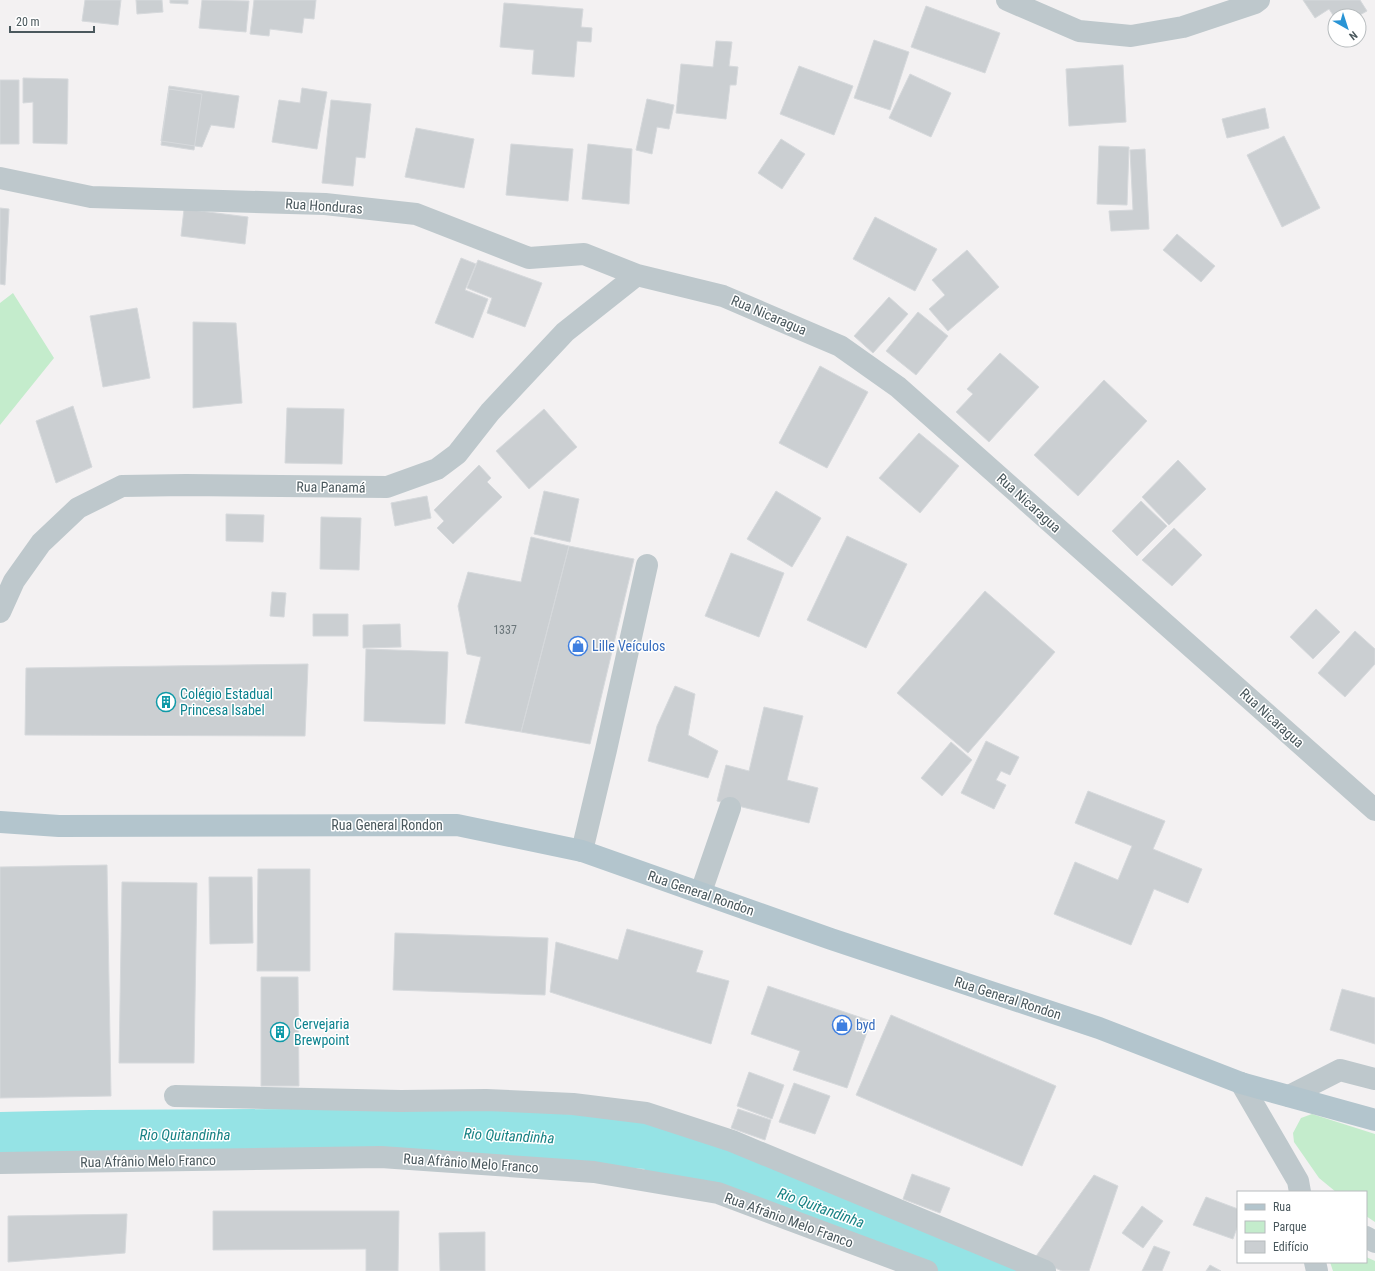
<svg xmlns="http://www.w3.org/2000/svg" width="1375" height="1271" viewBox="0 0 1375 1271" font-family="'Roboto Condensed',sans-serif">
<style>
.green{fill:#c4eccc}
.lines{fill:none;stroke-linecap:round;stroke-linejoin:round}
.river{stroke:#95e3e5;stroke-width:50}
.building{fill:#cbcfd2;stroke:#d6d9dc}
.minor{stroke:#bec8cc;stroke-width:22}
.major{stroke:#b3c5cd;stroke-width:22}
.labels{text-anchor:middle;stroke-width:3;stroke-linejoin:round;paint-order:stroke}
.number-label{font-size:12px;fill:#6a767a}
.street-label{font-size:14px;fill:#4a585d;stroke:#fff}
.shop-label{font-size:14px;fill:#366cbe;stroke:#fff;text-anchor:start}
.culture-label{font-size:14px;fill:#0d838f;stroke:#fff;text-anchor:start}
.water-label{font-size:15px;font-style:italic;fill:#178284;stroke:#fff}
</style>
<rect width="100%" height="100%" fill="#f3f1f2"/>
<!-- green -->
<path class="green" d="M13 293 54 358 0 425V303Z
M1312 1114 1375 1134V1222L1366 1216V1192H1336L1319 1178 1294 1142 1293 1133 1301 1118Z
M1366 1257 1375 1261V1271H1333L1330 1262H1366Z"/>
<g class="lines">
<!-- river -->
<path class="river" d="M0 1137 90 1135 465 1133 647 1144 995 1271"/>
</g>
<!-- building -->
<path class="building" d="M85 0H121L118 25 82 21Z
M136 0H162L163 12 137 14Z
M170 0H188V4L170 3Z
M202 0 249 1 246 32 199 28Z
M254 0H316L314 19 304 18 302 33 270 29 269 36 250 34Z
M1303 0H1360L1367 11 1358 16H1335V18L1329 9 1315 18Z
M504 3 583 9 581 27 592 28 591 42 577 41 574 77 532 74 534 50 500 47Z
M926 6 1000 33 985 73 911 47Z
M874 40 909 52 890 110 854 98Z
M716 41 732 42 729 66 738 67 736 85H730L726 119 676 113 681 64 713 67Z
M1123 65 1126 122 1069 126 1066 69Z
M799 66 853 86 834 135 780 114Z
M910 74 951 93 931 137 889 118Z
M23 78 68 79 67 144 33 143V102L23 103Z
M0 80H19V144H0Z
M169 86 239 96 234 128 211 125 202 147 161 141Z
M302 88 327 92 317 149 272 142 279 100 300 103Z
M169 89 202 94 194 150 161 145Z
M647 99 674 105 669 129 657 127 652 154 636 150Z
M331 100 371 104 365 158 356 157 353 186 322 183Z
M1265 108 1269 128 1227 138 1222 119Z
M416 128 474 139 464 188 405 177Z
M1284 136 1320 208 1282 227 1247 155Z
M781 139 805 154 782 189 758 173Z
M511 144 573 149 568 201 506 195Z
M588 144 632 149 629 204 582 199Z
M1099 146 1129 147 1127 205 1097 204Z
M1145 149 1149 229 1111 231 1109 211 1133 210 1130 150Z
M0 208 9 209 5 285 0 284Z
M184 209 248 217 245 244 181 236Z
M875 217 937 249 915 291 853 259Z
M1177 234 1215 266 1201 282 1163 250Z
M967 250 999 287 948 331 929 309 945 295 932 280Z
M461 258 476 264 465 290 488 299 473 338 435 323Z
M478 260 542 283 525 327 487 313 492 298 467 288Z
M889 297 908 314 873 353 854 336Z
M137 308 150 378 103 387 90 316Z
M918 312 948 336 916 375 886 351Z
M193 322 236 323 242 403 193 408Z
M1000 353 1039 387 989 442 956 412 973 394 967 389Z
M820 366 868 392 827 468 779 443Z
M1104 380 1147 421 1078 496 1034 455Z
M73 406 92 467 56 483 36 421Z
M287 408 344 409 342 464 285 463Z
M544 409 577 447 529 489 496 451Z
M919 433 959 466 920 513 879 478Z
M1178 460 1206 489 1169 525 1142 497Z
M479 465 491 478 487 482 502 497 453 544 437 528 444 521 434 510Z
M544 491 579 499 570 542 534 534Z
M776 491 821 518 792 567 747 539Z
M427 496 431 518 395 526 391 503Z
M1141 501 1167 526 1137 556 1112 531Z
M226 514 264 515 263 542 226 541Z
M321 517 361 518 359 570 320 569Z
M1174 528 1202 555 1172 586 1142 560Z
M847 536 907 564 866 648 807 620Z
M531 537 569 546 521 732 465 723 481 657 467 654 458 606 468 572 521 582Z
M569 546 634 559 590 744 521 732Z
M731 553 784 573 759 637 705 616Z
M985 591 1055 652 968 753 897 693Z
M272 592 286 593 284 617 270 616Z
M1316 609 1340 632 1313 659 1290 637Z
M313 614H348V636H313Z
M400 624 401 647 363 648V625Z
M1355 631 1375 649V664L1345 697 1318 673Z
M366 649 448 652 445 724 364 721Z
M308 664 305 736 25 735 26 668Z
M675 686 695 694 688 735 718 751 708 778 648 761 657 726Z
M764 707 803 716 787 780 818 788 809 823 717 801 726 765 749 771Z
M986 741 1019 757 1010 775 1001 771 996 780 1006 785 994 809 961 793Z
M951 742 972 760 942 796 921 778Z
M1088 791 1165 821 1153 849 1202 869 1188 903 1154 889 1131 945 1054 914 1075 862 1118 880 1132 846 1075 823Z
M107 865 111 1096 0 1098V867Z
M258 869H310V971H257Z
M209 877H252L253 943 210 944Z
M122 882 197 883 194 1063H119Z
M627 929 703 951 696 972 729 981 711 1044 550 992 556 942 618 960Z
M395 933 548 938 545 995 393 990Z
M261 977H298L299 1086H261Z
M768 986 871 1021 847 1088 793 1070 800 1051 751 1034Z
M1342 989 1375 998V1044L1330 1030Z
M891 1015 1056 1086 1022 1166 856 1095Z
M749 1072 784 1085 772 1119 737 1106Z
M794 1083 830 1096 815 1134 779 1122Z
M738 1109 771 1120 765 1140 731 1128Z
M912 1174 950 1188 940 1213 903 1199Z
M1094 1175 1118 1186 1089 1271H1062L1034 1259Z
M1206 1197 1238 1209V1225L1233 1239 1193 1225Z
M1142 1206 1163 1221 1143 1248 1122 1233Z
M213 1211H399L398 1271H366V1249L213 1250Z
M127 1214 125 1253 8 1262V1216Z
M485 1232V1271H440L439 1233Z
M1154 1246 1170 1252 1162 1271H1142Z
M1210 1265 1221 1271H1206Z"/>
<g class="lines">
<!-- minor -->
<path class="minor" d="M1007 0 1079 31 1131 36 1183 27 1255 3 1259 0
M0 178 91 197 325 204 416 214 529 258 584 254 637 275 723 296 840 346 898 387 1375 810
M0 612 14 581 41 543 78 508 122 486 186 485 387 487 437 469 457 454 490 412 565 332 637 275
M582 851 606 750 647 565
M701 892 730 808
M1241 1083 1298 1181 1300 1192
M175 1096 401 1101 486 1100 573 1104 646 1113 732 1141 1045 1271
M1289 1096 1340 1070 1375 1079
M0 1163 381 1157 594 1172 718 1193 927 1271
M1366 1237 1375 1242
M1315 1262 1317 1271"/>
<!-- major -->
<path class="major" d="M0 822 59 826 457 825 582 851 831 939 1099 1028 1241 1083 1375 1120"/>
</g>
<!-- icons -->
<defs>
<symbol id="shop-ring" viewBox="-11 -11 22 22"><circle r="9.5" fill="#fff" stroke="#3f7fe0" stroke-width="1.5"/><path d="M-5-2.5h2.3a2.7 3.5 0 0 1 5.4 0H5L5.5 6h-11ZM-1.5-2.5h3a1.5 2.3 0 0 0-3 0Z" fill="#3f7fe0"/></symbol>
<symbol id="building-ring" viewBox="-11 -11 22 22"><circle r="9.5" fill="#fff" stroke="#0f9aa8" stroke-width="1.5"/><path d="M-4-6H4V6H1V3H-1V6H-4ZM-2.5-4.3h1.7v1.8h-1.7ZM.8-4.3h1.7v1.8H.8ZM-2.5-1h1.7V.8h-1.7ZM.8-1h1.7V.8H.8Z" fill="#0f9aa8"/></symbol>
</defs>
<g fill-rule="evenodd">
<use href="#shop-ring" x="567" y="635" width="22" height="22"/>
<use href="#building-ring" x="155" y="691" width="22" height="22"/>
<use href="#shop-ring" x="831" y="1014" width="22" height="22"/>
<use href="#building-ring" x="269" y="1021" width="22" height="22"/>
</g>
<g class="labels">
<!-- number labels -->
<g class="number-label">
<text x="505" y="634">1337</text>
</g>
<!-- street labels -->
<g class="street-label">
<text transform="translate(324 206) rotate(4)" y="5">Rua Honduras</text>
<text transform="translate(769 315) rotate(23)" y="5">Rua Nicaragua</text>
<text transform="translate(331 487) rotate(1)" y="5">Rua Panamá</text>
<text transform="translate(1029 503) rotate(42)" y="5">Rua Nicaragua</text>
<text transform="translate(1272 718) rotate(42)" y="5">Rua Nicaragua</text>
<text x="387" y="830">Rua General Rondon</text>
<text transform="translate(701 893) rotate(19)" y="5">Rua General Rondon</text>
<text transform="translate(1008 998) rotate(18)" y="5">Rua General Rondon</text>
<text transform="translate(148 1161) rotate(-1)" y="5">Rua Afrânio Melo Franco</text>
<text transform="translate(471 1163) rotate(4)" y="5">Rua Afrânio Melo Franco</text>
<text transform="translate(789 1220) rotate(20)" y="5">Rua Afrânio Melo Franco</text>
</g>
<!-- shop labels -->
<g class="shop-label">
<text x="592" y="651">Lille Veículos</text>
<text x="856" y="1030">byd</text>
</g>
<!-- culture labels -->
<g class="culture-label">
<text x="180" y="699">Colégio Estadual<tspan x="180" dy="16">Princesa Isabel</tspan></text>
<text x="294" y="1029">Cervejaria<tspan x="294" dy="16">Brewpoint</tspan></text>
</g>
<!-- water labels -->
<g class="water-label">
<text x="185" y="1140">Rio Quitandinha</text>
<text transform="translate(509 1136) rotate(3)" y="5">Rio Quitandinha</text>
<text transform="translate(821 1208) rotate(20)" y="5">Rio Quitandinha</text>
</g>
</g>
<!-- legend -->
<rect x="1237" y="1191" width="130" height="72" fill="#ffffff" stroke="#b7bcbe"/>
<rect x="1245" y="1204" width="20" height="6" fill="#b3c5cd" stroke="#b7bcbe"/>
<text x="1273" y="1211" font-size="12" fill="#4a585d">Rua</text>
<rect x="1245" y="1221" width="20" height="12" fill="#c4eccc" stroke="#b7bcbe"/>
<text x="1273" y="1231" font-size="12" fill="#4a585d">Parque</text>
<rect x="1245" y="1241" width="20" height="12" fill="#cbcfd2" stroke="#b7bcbe"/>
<text x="1273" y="1251" font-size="12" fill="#4a585d">Edifício</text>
<!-- north arrow -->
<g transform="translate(1347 28) rotate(141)"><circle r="19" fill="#ffffff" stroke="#b7bcbe"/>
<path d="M0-3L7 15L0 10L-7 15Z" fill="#2994d5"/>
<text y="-6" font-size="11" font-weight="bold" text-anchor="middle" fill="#4a585d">N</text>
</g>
<!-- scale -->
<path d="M10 26v6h84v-6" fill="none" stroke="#4a585d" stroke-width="2"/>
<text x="16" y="26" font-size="12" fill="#4a585d" stroke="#ffffff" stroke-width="3" paint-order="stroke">20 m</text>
</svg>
